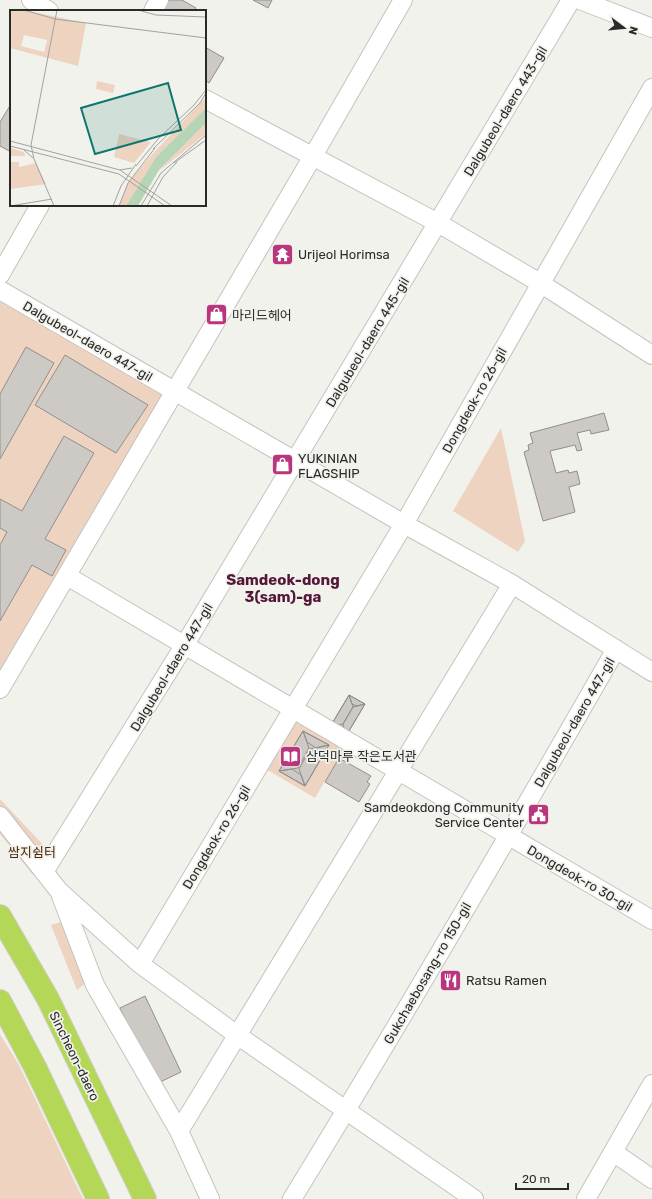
<svg xmlns="http://www.w3.org/2000/svg" width="652" height="1199" viewBox="0 0 652 1199" font-family="Rubik,'Noto Sans KR',sans-serif">
<style>
.green{fill:#edd3c0}
.building{fill:#cdcac6;stroke:#918f8b}
.lines{fill:none;stroke-linecap:round;stroke-linejoin:round}
.minor-casing{stroke:#c4c3bf;stroke-width:20}
.highway-casing{stroke:#d0d0d0;stroke-width:24}
.minor{stroke:#fff;stroke-width:18}
.highway{stroke:#b5d758;stroke-width:22}
.labels{text-anchor:middle;stroke-width:3.5;stroke-linejoin:round;paint-order:stroke}
.street-label{font-size:13px;fill:#2a2a28;stroke:#f2f2ed}
.poi-label{font-size:13px;fill:#2a2a28;stroke:#f2f2ed;text-anchor:start}
.park-label{font-size:13px;fill:#4c290c;stroke:#f2f2ed}
.quarter-label{font-size:15px;font-weight:bold;fill:#551739;stroke:#f2f2ed}
.inset-road{fill:none;stroke:#a2a29e;stroke-width:1}
.view{fill:#0f766e;fill-opacity:0.15;stroke:#0f766e;stroke-width:2}
.inset-edge{fill:none;stroke:#2a2a28;stroke-width:2}
</style>
<rect width="100%" height="100%" fill="#f2f2ed"/>
<!-- green -->
<path class="green" d="M0 290 176 392 0 689Z
M501 428 525 541 518 552 453 511Z
M293 710 348 742 315 798 259 765Z
M0 799 50 852 33 875 0 834Z
M60 922 86 953 99 972 77 990 51 925Z
M0 1034 19 1065 83 1199H0Z"/>
<!-- building -->
<path class="building" d="M169 0H182L196 8 194 11H165L163 10Z
M253 0H272L268 8Z
M205 47 224 58 209 83 205 80Z
M11 104V152L0 146V122Z
M26 347 54 363 0 459V394Z
M65 355 148 405 116 453 35 405Z
M604 413 609 430 591 434 590 430 577 433 582 450 577 451 575 445 550 451 556 473 568 470 569 473 577 471 580 484 569 487 575 512 543 521 524 452 529 450 528 445 533 443 530 433Z
M64 436 94 453 45 539 66 550 52 576 32 565 0 621V545L7 532 0 528V499L22 511Z
M349 695 365 704 346 736 330 727Z
M349 695 365 704 357 706 352 704Z
M349 695 353 707 343 724 330 727Z
M365 704 346 736 343 724 353 707Z
M303 731 329 745 305 786 279 771Z
M303 731 309 748 298 768 279 771Z
M303 731 329 745 316 748 307 742Z
M329 745 305 786 299 769 310 749Z
M339 758 371 776 367 782 370 784 359 802 325 782Z
M292 769 301 775 305 786 279 771Z
M145 996 181 1072 156 1084 120 1008Z"/>
<g class="lines">
<defs>
<path id="minor" d="M31 0 49 11
M580 0 652 28
M153 11 159 0
M205 99 438 223 540 283 652 355
M0 275 40 205
M0 290 404 524 512 584 652 672
M67 576 652 920
M0 689 313 156 403 0
M0 816 59 891 140 964 237 1035 474 1199
M44 872 184 646 571 0
M61 896 95 985 179 1131 210 1199
M140 964 404 524 652 88
M179 1131 512 584
M613 1152 652 1179
M292 1199C403 1018 510 834 616 649
M586 1199 652 1084"/>
<path id="highway" d="M0 916 48 999 145 1199
M0 1001 35 1067 98 1199"/>
</defs>
<!-- minor casing -->
<use href="#minor" class="minor-casing"/>
<!-- highway casing -->
<use href="#highway" class="highway-casing"/>
<!-- minor -->
<use href="#minor" class="minor"/>
<!-- highway -->
<use href="#highway" class="highway"/>
</g>
<!-- icons -->
<defs>
<symbol id="temple-square" viewBox="-11 -11 22 22"><rect x="-9" y="-9" width="18" height="18" rx="4" fill="#b9367e" stroke="#f2f2ed"/><path d="M0-6L5-2H3V0L6.5 2.5H4V6H1.5V3h-3V6H-4V2.5H-6.5L-3 0V-2H-5Z" fill="#fff"/></symbol>
<symbol id="shop-square" viewBox="-11 -11 22 22"><rect x="-9" y="-9" width="18" height="18" rx="4" fill="#b9367e" stroke="#f2f2ed"/><path d="M-5-2.5h2.3a2.7 3.5 0 0 1 5.4 0H5L5.5 6h-11ZM-1.5-2.5h3a1.5 2.3 0 0 0-3 0Z" fill="#fff"/></symbol>
<symbol id="library-square" viewBox="-11 -11 22 22"><rect x="-9" y="-9" width="18" height="18" rx="4" fill="#b9367e" stroke="#f2f2ed"/><path d="M-6-4Q-3-5.5-.7-3.5V5Q-3 3-6 4ZM6-4Q3-5.5 .7-3.5V5Q3 3 6 4Z" fill="#fff"/></symbol>
<symbol id="civic-square" viewBox="-11 -11 22 22"><rect x="-9" y="-9" width="18" height="18" rx="4" fill="#b9367e" stroke="#f2f2ed"/><path d="M-.6-6.5H3V-4.5H.6V-3L4-1V1h2V6H-6V1h2V-1L-.6-3ZM-1.2 2.5V6h2.4V2.5Z" fill="#fff"/></symbol>
<symbol id="restaurant-square" viewBox="-11 -11 22 22"><rect x="-9" y="-9" width="18" height="18" rx="4" fill="#b9367e" stroke="#f2f2ed"/><path d="M-5-6h1v4h1v-4h1v4h1v-4h1v5L-1.5 .5V6h-2V.5L-5-1ZM5-6V6H3V1.5H1.5Q1.5-4 5-6Z" fill="#fff"/></symbol>
</defs>
<g fill-rule="evenodd">
<use href="#temple-square" x="270" y="242" width="25" height="25"/>
<use href="#shop-square" x="204" y="302" width="25" height="25"/>
<use href="#shop-square" x="270" y="452" width="25" height="25"/>
<use href="#library-square" x="278" y="744" width="25" height="25"/>
<use href="#civic-square" x="526" y="802" width="25" height="25"/>
<use href="#restaurant-square" x="438" y="968" width="25" height="25"/>
</g>
<g class="labels">
<!-- street labels -->
<g class="street-label">
<text transform="translate(505 111) rotate(-59)" y="5">Dalgubeol-daero 443-gil</text>
<text transform="translate(88 341) rotate(30)" y="5">Dalgubeol-daero 447-gil</text>
<text transform="translate(367 342) rotate(-59)" y="5">Dalgubeol-daero 445-gil</text>
<text transform="translate(474 400) rotate(-61)" y="5">Dongdeok-ro 26-gil</text>
<text transform="translate(171 667) rotate(-59)" y="5">Dalgubeol-daero 447-gil</text>
<text transform="translate(574 722) rotate(-60)" y="5">Dalgubeol-daero 447-gil</text>
<text transform="translate(216 837) rotate(-59)" y="5">Dongdeok-ro 26-gil</text>
<text transform="translate(580 878) rotate(30)" y="5">Dongdeok-ro 30-gil</text>
<text transform="translate(427 973) rotate(-60)" y="5">Gukchaebosang-ro 150-gil</text>
<text transform="translate(75 1056) rotate(64)" y="5">Sincheon-daero</text>
</g>
<!-- poi labels -->
<g class="poi-label">
<text x="298" y="259">Urijeol Horimsa</text>
<text x="232" y="320">마리드헤어</text>
<text x="298" y="463">YUKINIAN<tspan x="298" dy="15">FLAGSHIP</tspan></text>
<text x="306" y="761">삼덕마루 작은도서관</text>
<text x="524" y="812" text-anchor="end">Samdeokdong Community<tspan x="524" dy="15">Service Center</tspan></text>
<text x="466" y="985">Ratsu Ramen</text>
</g>
<!-- park labels -->
<g class="park-label">
<text x="32" y="857">쌈지쉼터</text>
</g>
<!-- quarter labels -->
<g class="quarter-label">
<text x="283" y="585">Samdeok-dong<tspan x="283" dy="17">3(sam)-ga</tspan></text>
</g>
</g>
<!-- overview -->
<g transform="translate(10 10)">
<rect width="196" height="196" fill="#f2f2ed"/>
<path d="M1 0H14L76 13 68 56 0 38ZM14 25 37 30 34 42 11 36ZM87 71 105 75 103 83 86 79ZM196 87V98L146 147 116 196H109L118 173 138 149ZM196 113V124L150 160 159 150ZM109 124 141 132 124 153 104 147ZM0 138 14 142 15 146H0ZM0 152V155L1 152H9V157L26 153 36 174 0 179Z" fill="#edd3c0" fill-rule="evenodd"/>
<path d="M196 98V113L149 160 128 196H116L146 147Z" fill="#b6d4b6"/>
<path class="inset-road" d="M14 0 45 9 196 28M128 0 146 5 196 7M0 131 110 160 162 196M0 136 109 164 155 196M143 139 190 93 196 83M14 140 23 148M24 149 44 196M24 149 21 135 47 0M164 153 196 130M126 156 148 129 184 95 196 80M110 160 122 158M0 196 42 189M103 196 111 176 126 154M109 196 118 173 145 138M131 196 151 163 196 125M137 196 153 167 167 152"/>
<path class="view" d="M158 73 171 120 85 144 71 98Z"/>
<rect width="196" height="196" class="inset-edge"/>
</g>
<!-- north arrow -->
<g transform="translate(624 28) rotate(106)" stroke="#f2f2ed" stroke-width="3" paint-order="stroke">
<path d="M0-3L7 15L0 10L-7 15Z" fill="#2a2a28"/>
<text y="-6" font-size="11" font-weight="bold" text-anchor="middle" fill="#2a2a28">N</text>
</g>
<!-- scale -->
<path d="M516 1183v6h52v-6" fill="none" stroke="#2a2a28" stroke-width="2"/>
<text x="522" y="1183" font-size="12" fill="#2a2a28" stroke="#f2f2ed" stroke-width="3" paint-order="stroke">20 m</text>
</svg>
